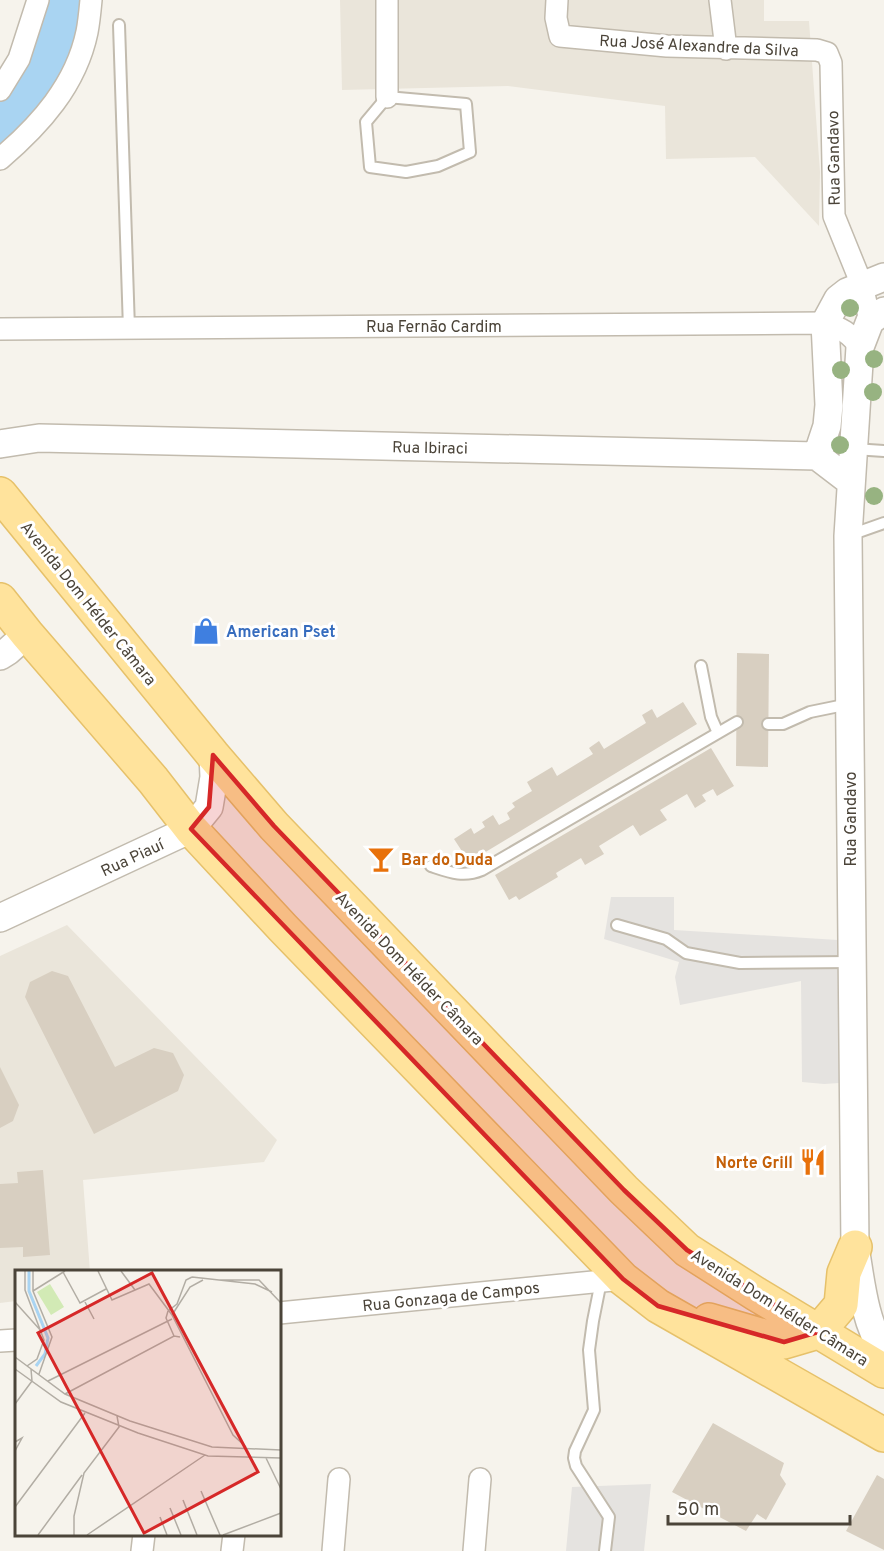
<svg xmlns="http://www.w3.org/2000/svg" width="884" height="1551" viewBox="0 0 884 1551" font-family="Overpass,sans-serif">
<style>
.residential{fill:#eae5da}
.parking{fill:#e5e3e0}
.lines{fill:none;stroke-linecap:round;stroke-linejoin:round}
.river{stroke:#a9d4f2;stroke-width:44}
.building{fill:#d8cfc1}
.service-casing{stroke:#c2bbae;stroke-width:14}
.minor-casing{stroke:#c2bbae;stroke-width:24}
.tertiary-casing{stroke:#c2bbae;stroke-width:30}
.primary-casing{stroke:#e6c16a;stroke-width:36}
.service{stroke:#fff;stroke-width:10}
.minor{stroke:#fff;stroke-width:21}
.tertiary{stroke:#fff;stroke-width:27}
.primary{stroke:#ffe39c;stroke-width:33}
.tree{fill:#97b381}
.marked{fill:#d62828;fill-opacity:0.2;stroke:#d62828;stroke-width:4.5;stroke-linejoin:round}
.labels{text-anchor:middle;stroke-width:6;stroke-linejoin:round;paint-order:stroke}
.street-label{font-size:16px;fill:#4b4439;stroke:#fff}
.shop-label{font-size:16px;font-weight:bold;fill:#366cbe;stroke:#fff;text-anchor:start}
.food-label{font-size:16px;font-weight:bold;fill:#c56008;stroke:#fff;text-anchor:start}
.inset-river{fill:none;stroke:#a9d4f2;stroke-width:3}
.inset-road{fill:none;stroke:#b2ada4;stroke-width:1.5}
.view{fill:#d62828;fill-opacity:0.15;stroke:#d62828;stroke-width:3}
.inset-edge{fill:none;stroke:#4b4439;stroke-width:3}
</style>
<rect width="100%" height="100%" fill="#f6f3ec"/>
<!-- residential -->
<path class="residential" d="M340 0H764V21H809L820 172 819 226 755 157 666 159 665 106 508 86 342 90Z
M67 925 277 1140 264 1162 83 1180 90 1272H16V1301L0 1303V956Z"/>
<!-- parking -->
<path class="parking" d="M611 897H674V930L838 940 839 1083 824 1084 802 1082 801 981 680 1005 675 977 679 962 604 939Z
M651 1484 644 1551H566L572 1487Z"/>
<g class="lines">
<!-- river -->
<path class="river" d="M0 126C34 92 59 49 62 0"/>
</g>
<!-- building -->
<path class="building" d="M737 653 769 654 768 767 736 766Z
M683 702 697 724 469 862 454 839 471 828 474 834 485 827 482 822 493 815 499 825 510 819 507 813 515 807 512 803 532 791 527 782 552 767 557 776 593 754 589 748 599 741 604 749 646 723 642 715 652 709 657 718Z
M711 748 734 786 717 796 713 789 702 795 706 801 695 808 687 794 660 810 667 820 640 836 633 825 599 846 604 854 585 865 581 858 556 873 558 877 519 900 516 896 509 900 495 875Z
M52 971 68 976 115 1067 154 1048 173 1053 184 1075 178 1091 94 1134 25 997 30 982Z
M0 1067 19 1105 13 1121 0 1128Z
M43 1170 50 1255 23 1257V1247L0 1248V1184L18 1183 17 1172Z
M713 1423 784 1463 780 1475 786 1484 766 1520 757 1514 746 1531 672 1492Z
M877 1475 884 1479V1550L846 1531Z"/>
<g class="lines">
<defs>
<path id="service" d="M119 25 129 329
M387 97 466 104 470 152 438 166 406 172 370 167 366 122Z
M854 449 884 451
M850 535 884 523
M701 666 711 717 718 733
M768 724H783L810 712 849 704
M431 866C449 872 463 878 482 870L737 722
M617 925 666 939 686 953 740 963 852 962
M601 1281 593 1321 589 1350 594 1410 575 1451 574 1458 576 1466 609 1517 605 1551"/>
<path id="minor" d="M387 0V97
M557 0 556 18 560 36 667 46 817 50 827 53 831 63 834 216 862 285 870 321
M720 0 726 49
M0 90 19 59 38 0
M0 159C40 125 76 85 87 32 89 22 90 11 91 0
M0 329 825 323C841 328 850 333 860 347
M279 1313 623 1279
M0 1341 16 1340
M142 1551 144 1534
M232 1551 234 1534
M333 1551 339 1479
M474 1551 480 1479"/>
<path id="tertiary" d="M884 311 870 321 860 347 848 536 855 1247C861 1282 864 1321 884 1352
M0 444 39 438 817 456 851 482
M817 456 827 426 829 405 825 323 838 299 847 292 884 277
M0 656 8 651 27 634
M0 918 191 829 209 807 214 777 213 755"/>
<path id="primary" d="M0 494 213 755 274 826 624 1190 687 1250 756 1294 884 1371
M0 600 27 634 153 780 191 829 283 928 623 1279 658 1306 884 1435
M709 1320 784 1342 818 1332 841 1305 844 1273 855 1247"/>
</defs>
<!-- service casing -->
<use href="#service" class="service-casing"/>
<!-- minor casing -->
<use href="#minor" class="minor-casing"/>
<!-- tertiary casing -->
<use href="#tertiary" class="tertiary-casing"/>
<!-- primary casing -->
<use href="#primary" class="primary-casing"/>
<!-- service -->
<use href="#service" class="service"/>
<!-- minor -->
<use href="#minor" class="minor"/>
<!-- tertiary -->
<use href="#tertiary" class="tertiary"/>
<!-- primary -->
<use href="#primary" class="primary"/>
</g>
<!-- trees -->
<g class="tree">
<circle cx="850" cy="308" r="9"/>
<circle cx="874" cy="359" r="9"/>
<circle cx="841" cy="370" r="9"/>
<circle cx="873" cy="392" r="9"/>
<circle cx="840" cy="445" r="9"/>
<circle cx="874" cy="496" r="9"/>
</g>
<!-- marked area -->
<path class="marked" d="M213 755 274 826 624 1190 687 1250 818 1332 784 1342 658 1306 623 1279 191 829 209 807Z"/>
<!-- icons -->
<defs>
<symbol id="shop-bare" viewBox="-9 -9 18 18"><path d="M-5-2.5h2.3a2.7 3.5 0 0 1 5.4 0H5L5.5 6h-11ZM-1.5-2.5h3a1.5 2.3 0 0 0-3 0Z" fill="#3f7fe0" stroke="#fff" stroke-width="2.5" paint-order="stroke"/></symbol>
<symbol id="bar-bare" viewBox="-9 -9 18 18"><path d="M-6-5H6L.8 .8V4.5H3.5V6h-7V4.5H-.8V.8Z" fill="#e8710a" stroke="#fff" stroke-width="2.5" paint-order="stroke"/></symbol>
<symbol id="restaurant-bare" viewBox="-9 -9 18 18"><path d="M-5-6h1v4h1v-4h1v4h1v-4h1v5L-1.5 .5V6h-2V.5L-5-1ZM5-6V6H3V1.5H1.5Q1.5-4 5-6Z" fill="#e8710a" stroke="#fff" stroke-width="2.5" paint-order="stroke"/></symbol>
</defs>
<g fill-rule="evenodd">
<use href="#shop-bare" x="187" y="612" width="38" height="38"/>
<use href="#bar-bare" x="362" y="840" width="38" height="38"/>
<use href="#restaurant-bare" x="794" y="1143" width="38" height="38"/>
</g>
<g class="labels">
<!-- street labels -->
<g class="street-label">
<text transform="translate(699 45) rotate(3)" y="6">Rua José Alexandre da Silva</text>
<text transform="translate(833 158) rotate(-91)" y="6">Rua Gandavo</text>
<text x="434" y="332">Rua Fernão Cardim</text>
<text transform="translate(430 447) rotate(1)" y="6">Rua Ibiraci</text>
<text transform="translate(89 603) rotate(51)" y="6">Avenida Dom Hélder Câmara</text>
<text transform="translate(850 819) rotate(-90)" y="6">Rua Gandavo</text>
<text transform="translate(132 857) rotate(-25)" y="6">Rua Piauí</text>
<text transform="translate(410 968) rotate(46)" y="6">Avenida Dom Hélder Câmara</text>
<text transform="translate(451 1296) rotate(-6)" y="6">Rua Gonzaga de Campos</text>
<text transform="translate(780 1307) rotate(32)" y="6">Avenida Dom Hélder Câmara</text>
</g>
<!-- shop labels -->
<g class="shop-label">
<text x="226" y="637">American Pset</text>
</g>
<!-- food labels -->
<g class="food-label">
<text x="401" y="865">Bar do Duda</text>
<text x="793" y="1168" text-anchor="end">Norte Grill</text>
</g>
</g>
<!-- overview -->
<g transform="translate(15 1270)">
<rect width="266" height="266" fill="#f6f3ec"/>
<path d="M35 14 49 37 36 45 22 22Z" fill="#d2eab5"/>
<path class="inset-river" d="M14 1V21L33 68 30 84 21 96"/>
<path class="inset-road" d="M10 1V20L29 70 22 89 12 96M18 1V21L37 67 24 104M83 1 97 30 134 14 157 45 218 165 231 177M106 1 120 20M48 2 65 33 91 19M177 7 240 14 257 22M204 10H244L266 33M18 21 50 1M0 32 27 62M70 32 79 49M153 41 162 34 171 10 177 7M153 41 151 48 159 66M157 45 175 17 188 10M0 87 50 124 115 151 197 177 266 180M0 99 46 132 123 163 193 186 266 188M33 111 157 49M50 124 159 66 165 67M0 134 17 111 16 99M0 172 7 168 0 181M251 188 266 219M186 221 205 265M168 230 182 265M0 237 70 143M155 238 166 265M145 247 152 265M23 265 67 205M59 265V246L69 203 104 157 102 146M72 265 190 185M208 265 266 243"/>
<path class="view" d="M137 3 243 202 129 263 23 63Z"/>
<rect width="266" height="266" class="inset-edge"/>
</g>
<!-- scale -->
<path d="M668 1515v9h182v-9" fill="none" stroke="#4b4439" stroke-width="3"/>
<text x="677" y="1515" font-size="18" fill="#4b4439" stroke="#ffffff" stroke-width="4.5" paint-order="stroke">50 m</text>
</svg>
